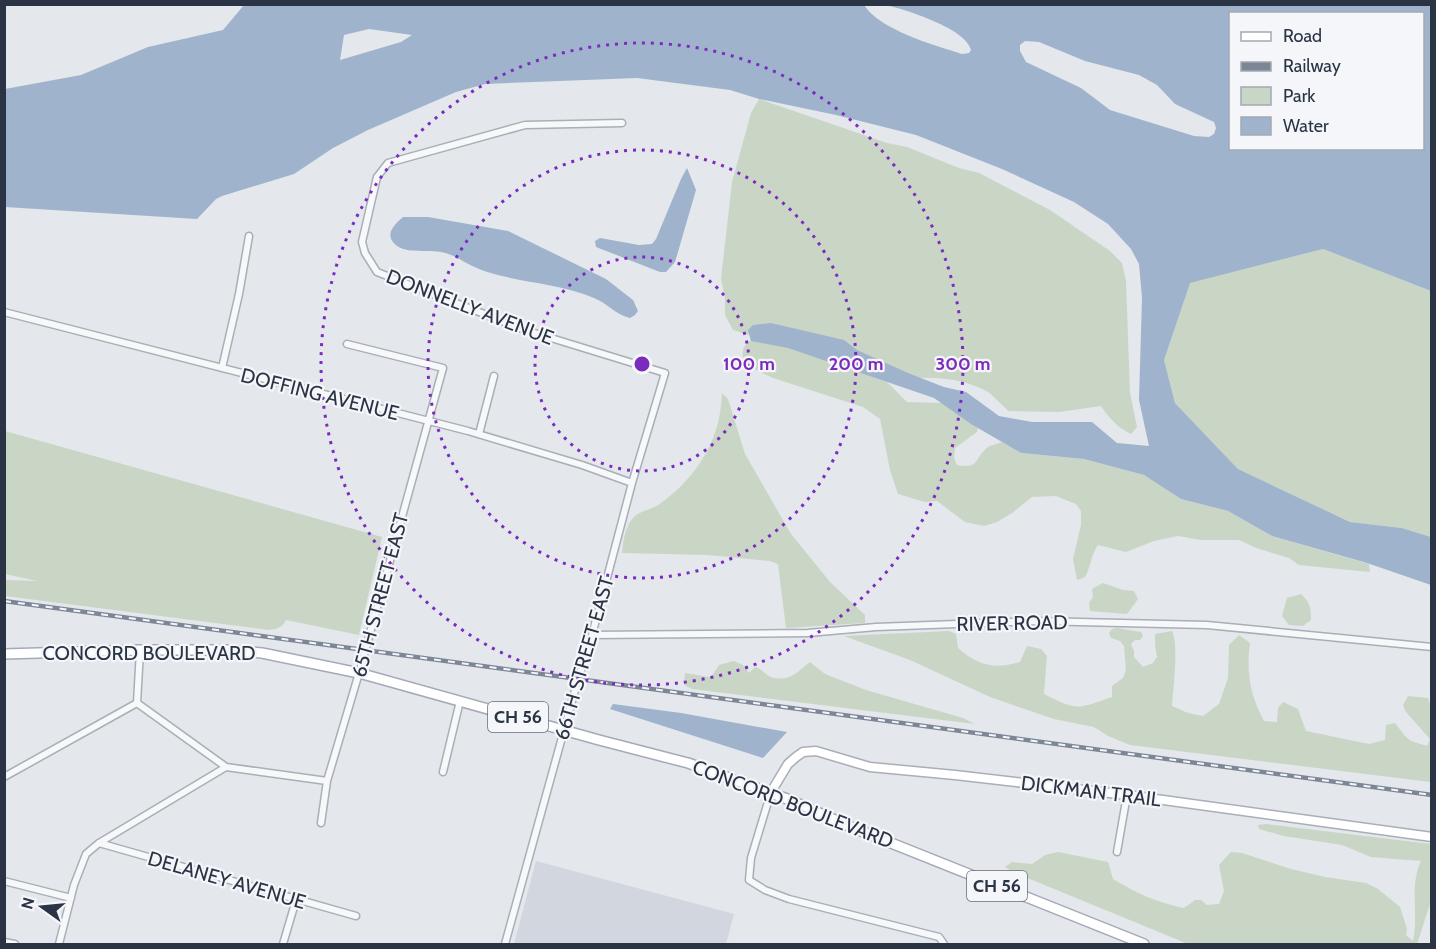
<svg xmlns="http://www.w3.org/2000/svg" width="1436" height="949" viewBox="0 0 1436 949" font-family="Cabin,sans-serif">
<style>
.built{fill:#d2d6de}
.green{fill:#c9d6c5}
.water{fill:#9fb4cc;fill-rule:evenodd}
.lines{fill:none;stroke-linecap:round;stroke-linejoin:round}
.street-casing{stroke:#a9aeb7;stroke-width:9}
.secondary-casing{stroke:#a9aeb7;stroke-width:11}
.primary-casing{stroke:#a3abb8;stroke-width:12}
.street{stroke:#f7f8fa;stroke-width:6}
.secondary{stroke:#fff;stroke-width:8}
.primary{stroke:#fff;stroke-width:9}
.rail-casing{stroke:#7d8696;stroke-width:4.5}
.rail{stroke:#f4f6f9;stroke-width:2;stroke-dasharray:7;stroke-linecap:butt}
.ring{fill:none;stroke:#7b2cbf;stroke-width:3;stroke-dasharray:3 6}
.labels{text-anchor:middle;stroke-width:4.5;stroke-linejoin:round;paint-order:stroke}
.shield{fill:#f4f6f9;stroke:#676e7b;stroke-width:1.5}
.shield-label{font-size:18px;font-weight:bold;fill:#2b3445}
.street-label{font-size:20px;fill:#2b3445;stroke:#f4f6f9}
.centre{fill:#7b2cbf;stroke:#f4f6f9;stroke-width:3}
.ring-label{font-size:18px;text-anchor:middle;font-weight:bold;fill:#7b2cbf;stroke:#f4f6f9;stroke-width:4.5;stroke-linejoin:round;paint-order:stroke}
</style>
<rect width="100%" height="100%" fill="#e4e7ec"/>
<!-- built -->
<path class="built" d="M536 861 734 914 726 944H514Z"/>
<!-- green -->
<path class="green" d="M759 99 887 143 907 147 959 168 979 173 1050 210 1110 251 1122 263 1126 281 1130 393 1137 427 1131 434C1118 428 1109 418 1101 406L1059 412 1009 411C1002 406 995 397 988 392 955 373 917 378 881 379L887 382 907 402 942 403 978 428 977 432 955 448 954 458 957 465C981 469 973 459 988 447 991 445 998 444 1002 442L1021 453 1084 459 1144 475 1181 499 1228 511 1272 536 1369 564 1370 572 1299 565 1289 558 1256 548 1239 540H1201L1178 536 1154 541 1126 552 1098 545C1091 555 1091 566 1085 577L1077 580 1073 559 1081 525V511L1076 504 1056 496 1032 497 1012 513 997 522 984 526 965 522 937 501 925 502 898 494 890 470 880 419 863 407 773 378 744 364C742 353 741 347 751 340L749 335 733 330 725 315V298L721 279 732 182 751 113Z
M1323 249 1431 291V537L1402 528 1350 522 1238 469 1175 403 1164 360 1189 283Z
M722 393 728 399 745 454 791 534 830 582 865 615V623L786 628 778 564 770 561 708 555 622 553C623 542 625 527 633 518 640 510 653 510 661 503 697 477 721 439 722 393Z
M5 431 382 537 359 635 286 620C282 628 277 629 269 630L5 596V580L37 581 5 574Z
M1103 583 1123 590 1134 591 1138 599 1127 614 1090 611 1089 603 1093 597 1092 589Z
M1301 594C1310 602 1311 608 1311 620L1303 626 1289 625 1282 616 1287 598Z
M1117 628 1141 632 1143 636 1140 640H1135L1131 644 1134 651V657L1143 667 1153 663 1157 657 1155 645V634L1172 631C1179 646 1173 688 1172 706L1188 713 1203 716 1219 704 1228 678 1229 645 1239 635 1250 643C1246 672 1250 695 1264 721L1277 722 1278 708 1283 702 1298 709 1306 731 1369 744 1385 740 1386 725 1395 723 1405 736 1411 741 1427 746 1430 739 1406 712 1403 705 1408 696 1428 698 1432 710 1431 782 1130 745 1108 736 1094 727 1054 719 990 697 910 660 844 636 949 631 956 634 958 648C977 665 995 670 1020 662L1027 646 1041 649 1047 656 1044 694C1077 711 1078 709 1112 697V686L1123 678 1126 670 1124 646 1120 641 1111 638 1109 633 1112 629Z
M734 661 743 665 749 673 755 667C763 669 764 674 771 677 790 683 798 671 810 662L825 674 866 690 963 718 975 724 692 689 684 685 685 673 709 677 712 676 719 665Z
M1266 824 1431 844V901L1417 944H1188L1013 872 1005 867 1012 862 1032 864 1045 855 1058 852 1108 862 1113 879C1138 894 1156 902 1184 908L1195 900H1201L1207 905 1219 904 1224 891 1219 865 1231 852 1242 853 1291 869 1325 877 1366 883 1378 889 1400 907 1407 929 1406 935 1413 941C1419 914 1409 886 1421 861L1371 857 1342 845 1284 836 1259 829 1258 825Z"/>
<!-- water -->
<path class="water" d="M244 5H864C880 30 934 45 962 54L969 53 971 50C967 29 905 9 885 5H1431V291L1323 249 1190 283 1164 360 1175 403 1238 469 1350 522 1402 528 1431 537V585L1367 563 1272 536 1228 511 1181 499 1144 475 1084 459 1021 453 971 424 934 398 788 348 751 341 748 330 753 325 771 323 844 340 857 350 908 373 944 387 966 392 999 416 1032 422H1092L1117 443 1149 446 1139 400 1142 298 1139 264 1131 249 1108 224 1074 202 1002 169 916 135 836 115 759 99 730 90 637 78 485 84 456 92 368 130 333 148 294 174 222 196 216 199 197 219 5 207V89L81 75 148 47 223 30ZM1230 14H1422V148H1230ZM369 29 412 35 401 42 340 60 344 35ZM1025 41 1039 42 1085 61 1139 75 1157 85 1175 104 1214 122 1216 128 1214 134 1209 137 1194 136 1110 110 1081 88 1026 62 1020 51V45Z
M687 168 696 190 675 262 666 272H660L596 247 595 241 600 238 639 245 652 244 656 239 681 179Z
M403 217H428L508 231 606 279 633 300 638 311 635 315 630 318C616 315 607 303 594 298 557 282 515 283 479 269 466 264 454 254 441 252 427 249 409 254 397 246 383 235 394 225 403 217Z
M613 704 681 713 787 732 763 758 610 709Z"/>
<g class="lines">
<defs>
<path id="street" d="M4 312 468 431 582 465 632 483
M222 368 239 294 249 236
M479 434 494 376
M592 635 808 633 876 627 1036 621 1207 625 1432 647
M140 650 137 703 226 767 327 781
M443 772 460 701
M4 777 137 703
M771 792 751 858 749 880 765 890 789 899 939 937 944 944
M321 823 327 781 359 673 443 368 347 344
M99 843 356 916
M1117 852 1127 795
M4 881 71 898
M4 942 15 944
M59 944 74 885 86 854 99 843 226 767
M283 944 296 900
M505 944 577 683 592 635 632 483 665 373 525 330 377 272 365 253 362 242 377 177 388 163 525 125 622 123"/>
<path id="secondary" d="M771 792 788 764 796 757 803 752 816 751 870 767 955 775 1127 795 1432 837"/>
<path id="primary" d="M4 654 140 650H230L262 653 359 673 599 740 688 763 790 800 851 827 1144 944"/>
</defs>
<!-- street casing -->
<use href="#street" class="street-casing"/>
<!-- secondary casing -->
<use href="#secondary" class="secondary-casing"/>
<!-- primary casing -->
<use href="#primary" class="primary-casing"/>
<!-- street -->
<use href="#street" class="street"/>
<!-- secondary -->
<use href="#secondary" class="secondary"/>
<!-- primary -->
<use href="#primary" class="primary"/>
<defs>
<path id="rail" d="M4 601 1432 795"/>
</defs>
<!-- rail casing -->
<use href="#rail" class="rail-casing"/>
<!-- rail -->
<use href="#rail" class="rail"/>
</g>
<!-- distance rings -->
<g class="ring">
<circle cx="642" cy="364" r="107"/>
<circle cx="642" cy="364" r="214"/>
<circle cx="642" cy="364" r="321"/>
</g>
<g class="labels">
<!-- shield labels -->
<g class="shield">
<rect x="488" y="702" width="60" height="30" rx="4.5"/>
<rect x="967" y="871" width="60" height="30" rx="4.5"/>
</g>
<g class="shield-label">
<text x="518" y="723">CH 56</text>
<text x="997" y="892">CH 56</text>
</g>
<!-- street labels -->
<g class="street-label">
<text transform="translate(470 307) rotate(21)" y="7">DONNELLY AVENUE</text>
<text transform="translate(320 394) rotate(14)" y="7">DOFFING AVENUE</text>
<text transform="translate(380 595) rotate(-75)" y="7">65TH STREET EAST</text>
<text transform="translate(1012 623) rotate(-1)" y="7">RIVER ROAD</text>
<text x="149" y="660">CONCORD BOULEVARD</text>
<text transform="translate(584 658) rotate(-74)" y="7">66TH STREET EAST</text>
<text transform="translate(1091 791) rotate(7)" y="7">DICKMAN TRAIL</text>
<text transform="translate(793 804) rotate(21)" y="7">CONCORD BOULEVARD</text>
<text transform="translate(227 880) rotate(16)" y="7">DELANEY AVENUE</text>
</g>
</g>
<circle cx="642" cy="364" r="9" class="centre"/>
<g class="ring-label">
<text x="749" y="370">100 m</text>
<text x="856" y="370">200 m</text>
<text x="963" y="370">300 m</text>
</g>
<!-- border -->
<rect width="1436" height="949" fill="none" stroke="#2b3445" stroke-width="12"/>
<!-- legend -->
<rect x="1229" y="12" width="195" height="138" fill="#f4f6f9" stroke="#a4a8b1" stroke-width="1.5"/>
<rect x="1241" y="32" width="30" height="9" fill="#ffffff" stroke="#a4a8b1" stroke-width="1.5"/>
<text x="1283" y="42" font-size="18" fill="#2b3445">Road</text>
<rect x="1241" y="62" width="30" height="9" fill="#7d8696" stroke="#a4a8b1" stroke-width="1.5"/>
<text x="1283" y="72" font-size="18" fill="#2b3445">Railway</text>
<rect x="1241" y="87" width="30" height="18" fill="#c9d6c5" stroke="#a4a8b1" stroke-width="1.5"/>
<text x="1283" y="102" font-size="18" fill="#2b3445">Park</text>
<rect x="1241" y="117" width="30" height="18" fill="#9fb4cc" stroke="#a4a8b1" stroke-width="1.5"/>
<text x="1283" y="132" font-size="18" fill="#2b3445">Water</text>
<!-- north arrow -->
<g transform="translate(42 907) rotate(285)" stroke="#f4f6f9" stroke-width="4.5" paint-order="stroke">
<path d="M0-4.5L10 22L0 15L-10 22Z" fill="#2b3445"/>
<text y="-9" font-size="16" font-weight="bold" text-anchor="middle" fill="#2b3445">N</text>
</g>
</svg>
